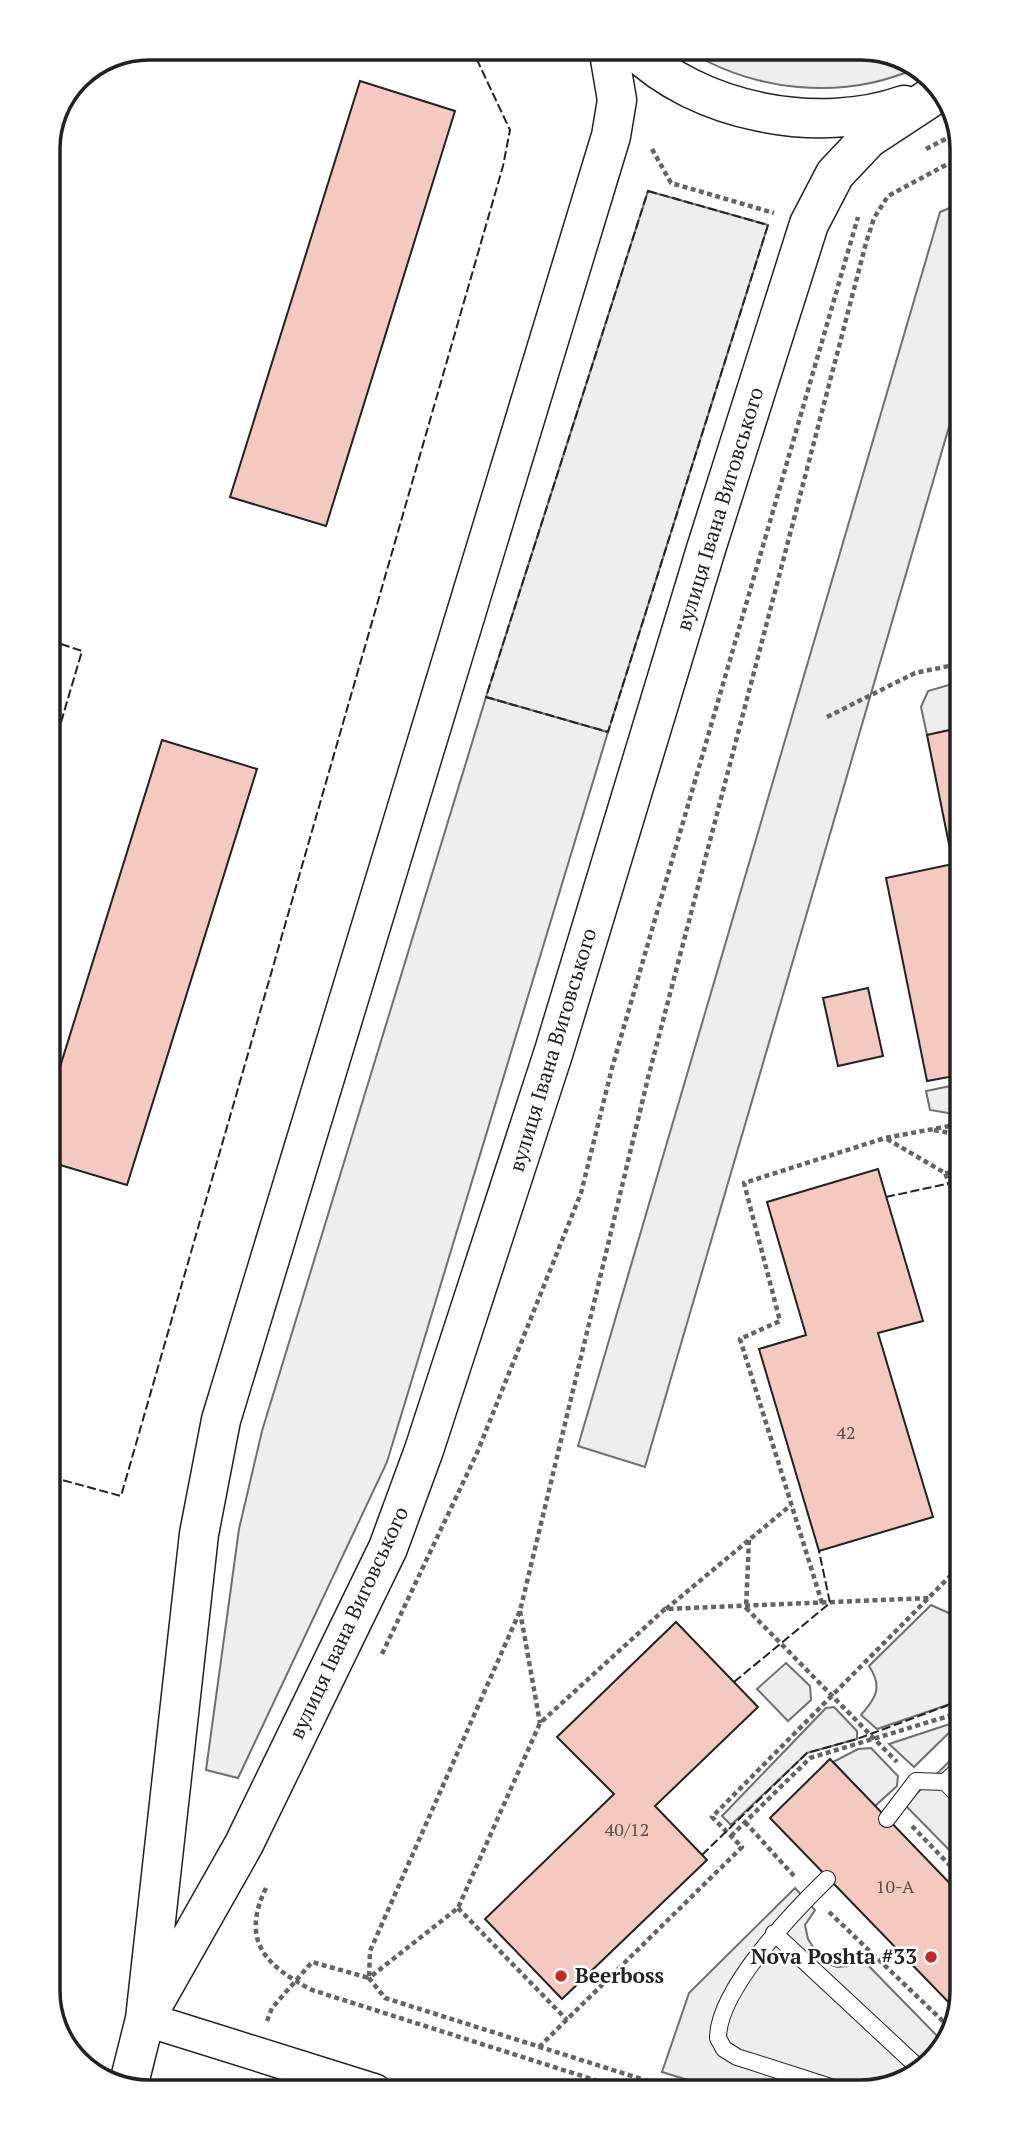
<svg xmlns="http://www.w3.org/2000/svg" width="1010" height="2140" viewBox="0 0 1010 2140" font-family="'PT Serif',serif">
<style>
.green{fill:#eee;stroke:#6f6f6f;stroke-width:2}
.parking{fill:#ededed;stroke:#6f6f6f;stroke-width:2}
.building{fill:#f3c9c0;stroke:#222;stroke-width:2}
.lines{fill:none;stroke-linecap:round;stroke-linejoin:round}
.service-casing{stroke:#222;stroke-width:18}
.minor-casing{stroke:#222;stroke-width:36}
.secondary-casing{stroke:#222;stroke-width:41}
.path{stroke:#646464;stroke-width:4.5;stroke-dasharray:5 3.5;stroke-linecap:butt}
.service{stroke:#fff;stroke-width:16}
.minor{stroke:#fff;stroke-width:33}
.secondary{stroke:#fff;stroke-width:38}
.fence{stroke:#222;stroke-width:2;stroke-dasharray:9 3.5;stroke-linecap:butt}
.poi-dot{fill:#c62828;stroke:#fff;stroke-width:2.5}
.labels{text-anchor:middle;stroke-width:5;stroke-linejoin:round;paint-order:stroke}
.number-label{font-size:18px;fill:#564c4a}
.street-label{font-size:21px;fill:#222;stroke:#fff}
.poi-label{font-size:21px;font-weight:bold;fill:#222;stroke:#fff;text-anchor:end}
.rim{fill:none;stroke:#222;stroke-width:3.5}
</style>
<rect width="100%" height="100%" fill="#fff"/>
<!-- green -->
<path class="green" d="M682 47 868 48 919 67C842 102 752 92 682 47Z
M959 682V728L927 735 921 707 928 691Z
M486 697 608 732 387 1462 238 1778 206 1770 239 1529 262 1431Z
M960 1084V1115L930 1110 926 1091Z
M931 1605 962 1619V1700L877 1729 861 1715C876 1698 883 1687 869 1666Z
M786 1663 810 1686 811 1700 788 1721 757 1689Z
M834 1707 857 1731V1739L807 1753 731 1825 722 1816 826 1708Z
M962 1720 914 1767 889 1744Z
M871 1748 898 1776 897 1786 875 1806 833 1762 858 1749Z"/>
<!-- parking -->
<path class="parking" d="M648 191 768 225 608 732 486 697Z
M957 205 958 396 645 1467 578 1446 940 212Z
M962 1749V1863L905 1805Z
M795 1888 815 1910 805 1925 808 1939 823 1962 837 1967 848 1966 859 1956 945 2044 942 2053 894 2087 714 2088 662 2072 689 1993Z"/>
<!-- building -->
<path class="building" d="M360 81 455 111 326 526 230 497Z
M959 728 960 1075 927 1081 886 878 953 864 927 735Z
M162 740 257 769 127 1185 50 1162V1099Z
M868 988 883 1056 838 1066 823 998Z
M878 1169 923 1321 878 1333 933 1517 819 1551 759 1349 806 1335 767 1202Z
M676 1622 758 1707 655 1806 707 1860 562 1999 485 1919 614 1794 557 1737Z
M830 1759 962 1896 963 1992 956 2010 770 1818Z"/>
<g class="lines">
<defs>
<path id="service" d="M945 1782 962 1799
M887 1819 916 1781 945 1782 962 1766
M827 1879C793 1912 718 1990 718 2038L724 2049 737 2057 834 2088
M774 1933 920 2069"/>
<path id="minor" d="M145 2019 375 2091"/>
<path id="secondary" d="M632 47C697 113 819 135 904 105
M145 2019 244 1844 388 1548 424 1450 554 1051 706 549 809 224 835 174 869 138 939 92
M128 2087 145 2019 199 1534 221 1420 611 136 617 100 608 47"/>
</defs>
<!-- service casing -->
<use href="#service" class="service-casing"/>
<!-- minor casing -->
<use href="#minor" class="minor-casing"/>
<!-- secondary casing -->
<use href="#secondary" class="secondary-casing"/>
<!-- path -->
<path class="path" d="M652 149 671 183 774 213
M926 149 957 133
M827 717 915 673 959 664
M934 1130 960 1135
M887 1139 945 1173 960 1210
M945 1173 960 1172
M749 1540 746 1608 897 1762
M822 1603 740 1339 780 1321 744 1183 885 1138 960 1124
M666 1609 791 1505
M520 1611 540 1723
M382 1654 477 1453 581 1193 612 1068 858 217
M745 1822 794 1876
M912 1826 962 1878
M731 1836 810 1758 962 1712
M266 1888C240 1941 266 1966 312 1990L623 2089
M458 1908 567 2020
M829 1912 950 2028
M267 2021 272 2008 312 1962 369 1978 370 1951 520 1611 648 1078 866 243 874 218 888 196 957 159
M539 2047 742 1847 712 1817 961 1565
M673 2089 385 1998 369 1978 458 1908 540 1723 665 1609 929 1598"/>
<!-- service -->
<use href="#service" class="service"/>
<!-- minor -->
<use href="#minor" class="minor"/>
<!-- secondary -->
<use href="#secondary" class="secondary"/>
<!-- fence -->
<path class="fence" d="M648 191 768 225 608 732 486 697Z
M49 640 82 651 49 763
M886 1197 960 1181
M51 1477 121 1496 503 166 510 130 471 47
M734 1682 830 1603 819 1551
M702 1855 807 1753 857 1739 962 1700"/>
</g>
<!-- markers -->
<g class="poi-dot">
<circle cx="931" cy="1957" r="7"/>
<circle cx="561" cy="1976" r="7"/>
</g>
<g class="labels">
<!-- number labels -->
<g class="number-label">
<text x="846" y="1439">42</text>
<text x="627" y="1836">40/12</text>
<text x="895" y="1893">10-А</text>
</g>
<!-- street labels -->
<g class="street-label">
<text transform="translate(720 509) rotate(-73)" y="7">вулиця Івана Виговського</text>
<text transform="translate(553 1050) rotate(-73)" y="7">вулиця Івана Виговського</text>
<text transform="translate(349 1623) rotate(-65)" y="7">вулиця Івана Виговського</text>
</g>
<!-- poi labels -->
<g class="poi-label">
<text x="917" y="1964">Nova Poshta #33</text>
<text x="575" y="1983" text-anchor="start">Beerboss</text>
</g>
</g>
<!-- crop -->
<path d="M0 0H1010V2140H0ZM149 60H861A89 89 0 0 1 950 149V1991A89 89 0 0 1 861 2080H149A89 89 0 0 1 60 1991V149A89 89 0 0 1 149 60Z" fill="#fff" fill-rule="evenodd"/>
<path class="rim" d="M149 60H861A89 89 0 0 1 950 149V1991A89 89 0 0 1 861 2080H149A89 89 0 0 1 60 1991V149A89 89 0 0 1 149 60Z"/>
</svg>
